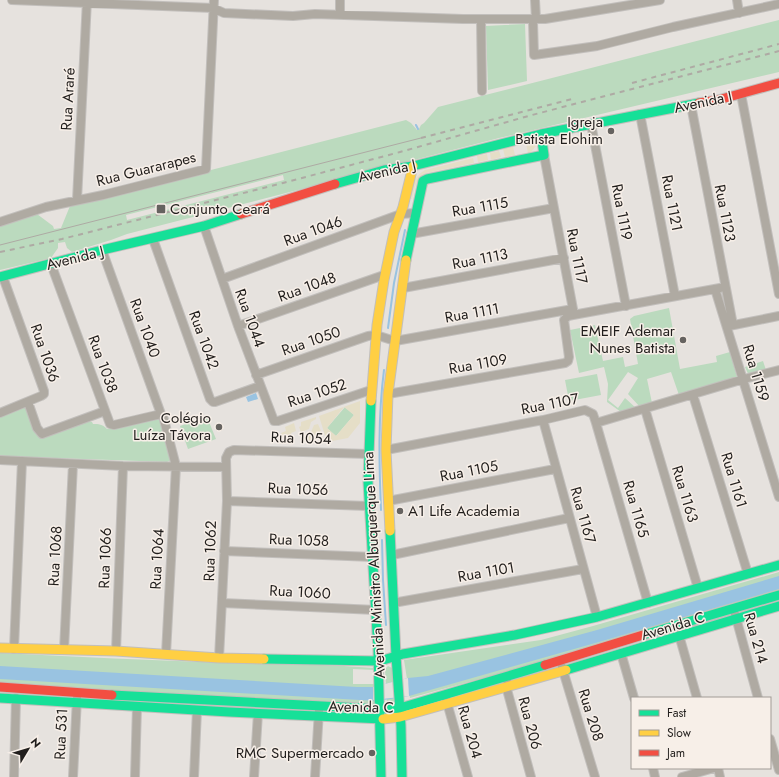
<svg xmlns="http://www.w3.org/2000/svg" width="779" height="777" viewBox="0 0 779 777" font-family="Jost,sans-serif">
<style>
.green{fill:#bbdabe;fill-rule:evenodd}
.sand{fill:#e5dec7;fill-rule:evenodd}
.water{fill:#99c3e1}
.pier{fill:#e6e2de}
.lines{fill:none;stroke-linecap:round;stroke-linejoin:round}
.stream{stroke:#99c3e1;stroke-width:2}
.street-casing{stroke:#c2bfbc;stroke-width:10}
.fast-casing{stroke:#c2bfbc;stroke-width:11}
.slow-casing{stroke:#c2bfbc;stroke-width:11}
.jam-casing{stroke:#c2bfbc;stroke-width:11}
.street{stroke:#afaaa2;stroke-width:8}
.fast{stroke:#16e098;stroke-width:9}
.slow{stroke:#ffcf43;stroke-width:9}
.jam{stroke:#f24e42;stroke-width:9}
.tram{stroke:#aeaaa4;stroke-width:1}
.rail{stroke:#aeaaa4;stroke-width:2;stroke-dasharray:5 5;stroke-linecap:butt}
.poi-dot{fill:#666360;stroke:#f7efe8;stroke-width:1.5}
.labels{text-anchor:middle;stroke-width:3;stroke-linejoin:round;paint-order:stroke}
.street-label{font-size:15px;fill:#211e1c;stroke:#f7efe8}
.poi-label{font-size:15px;fill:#211e1c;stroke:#f7efe8;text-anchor:end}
</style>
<rect width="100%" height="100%" fill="#e6e2de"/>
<!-- green -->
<path class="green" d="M779 20V72L499 138 127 234 111 240 72 252 67 248 65 242 58 243V248L51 258 0 270V224L37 214 53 226 54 229 61 228 70 206 406 120 411 123 417 130 419 129 421 125 424 123 438 107ZM283 175 284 180 127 220 126 215Z
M525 24 527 81 488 90 486 26Z
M669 308 680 369 717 362 716 356 730 352 737 377 679 395 671 372 647 379 652 403 640 407 628 394 638 378 628 372 608 400 618 408 625 398 636 408 621 412 607 402 608 384 604 367 579 373 570 330 595 325 603 361 623 357 625 367 638 364 630 319 634 316Z
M763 361 766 370 749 376 745 367Z
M597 374 601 395 569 401 565 380Z
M26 406 28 408 37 435 39 436 84 420 92 422 93 424C99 424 102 424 107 429L112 428 157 417 161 419 171 460 167 462 0 456V415Z
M345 407 354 415 336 436 327 428Z
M207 417 216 439 188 449 180 426Z
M779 572V597L410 698 404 660 541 640 593 626Z
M0 653C76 657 152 660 228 663 277 664 325 664 374 668L376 670 374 705 323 704 76 689 64 690 0 686ZM353 669 375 670V684H353Z
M388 666 392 668 394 700 393 703H387L385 669Z"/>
<!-- sand -->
<path class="sand" d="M532 142 536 144V146L531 152 528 153 526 143Z
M513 147 515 155 505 157 503 149Z
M499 151 501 157 491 160 490 153Z
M487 154 488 160 478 162 477 156Z
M473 158 474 163 426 173C415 179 415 188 412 199H409C412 187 413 177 425 170Z
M360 401V423L348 438 327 442 319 416ZM344 407 354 415 336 436 327 428Z
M316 417V419L311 422 309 429 301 432 299 427 301 426V422Z
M294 423 296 431 291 433 293 440 285 443 281 433 286 431 285 427Z
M318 424 321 431 317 434 318 439 304 442 301 436 311 432 314 425Z"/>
<!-- water -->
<path class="water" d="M256 393 258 399 248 402 246 397Z
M779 576V589L599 642 409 696 377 701 0 679V666L357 687H373L408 678 428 676 597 630Z"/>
<!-- pier -->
<path class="pier" d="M408 678 409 696 373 700V687Z"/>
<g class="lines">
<!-- stream -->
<path class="stream" d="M416 125 418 129
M388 328 394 283 405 230
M381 510C379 462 378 417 384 370
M382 540 383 580 386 625"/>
<defs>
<path id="street" d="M12 0 213 8 224 13 293 16 315 14 463 19H545L660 0
M535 0 536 19 533 22 534 55 597 46 673 27 779 4
M737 0 739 13
M340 15V0
M481 19 482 91
M741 94 779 294
M691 105 733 325
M640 114 675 296
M591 124 626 306
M77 200 87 0
M0 222 46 207 103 195 206 169 214 0
M204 226 238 326 274 421H278L371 390
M411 234 554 208
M153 239 210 399 213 402H215L260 386
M102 250 161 414 163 416 176 466 166 654
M51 264 110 424 114 425 161 414
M222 279 401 214 415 213
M403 288 564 258
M715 289 779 497
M573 315 720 288
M238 326 384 275
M729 326 779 316
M256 375 368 336 376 335 395 341 573 309
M388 394 565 363 568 361 569 357 564 320 568 316 573 315V309L544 155
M693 395 748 574
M28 402 37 428 42 434 105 411
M645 409 698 588
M0 413 41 396 44 394V391L3 277
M543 420 597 617
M596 423 648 603
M386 450 543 420 585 410 593 414 596 423 744 379 779 370
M0 460 123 466 226 467
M227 501 368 506
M388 501 555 469
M224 551 373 557
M392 555 569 518
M222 603 376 610
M393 603 583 569
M735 614 758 698
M679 635 697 698
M14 649 22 461
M64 650 73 464
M116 651 123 466
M621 653 634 698
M219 658 227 501 226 458 229 452 234 450 368 454
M562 667 595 777
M508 683 506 686 531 777
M446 699 468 777
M770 739 779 770
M653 768 655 777
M718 768 720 777
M14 777 16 698
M73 777 77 698
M135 777 137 706
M194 777 197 710
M254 777 258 713
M315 777 319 710
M682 777 714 768"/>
<path id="fast" d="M335 184 384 170 413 166 541 134 699 103
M406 260 423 181 427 179 544 155 541 134
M0 277 102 250 204 226 241 214
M371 401 368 482 378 650 381 777
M390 531 396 656 401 726 402 777
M643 635 779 595
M264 659 380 661 403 654 515 635 597 617 779 565
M566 670 779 606
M112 695 381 709 400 708 545 665
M0 698 229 712 383 719"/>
<path id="slow" d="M371 401 377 325 384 280 394 232 403 207 413 166
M390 531 386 450 388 394 406 260
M0 648 116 651 219 658 264 659
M383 719 400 717 566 670"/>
<path id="jam" d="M699 103 718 100 779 83
M241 214 335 184
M545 665 643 635
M0 687 112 695"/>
</defs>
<!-- street casing -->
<use href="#street" class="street-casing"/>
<!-- fast casing -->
<use href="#fast" class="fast-casing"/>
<!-- slow casing -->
<use href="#slow" class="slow-casing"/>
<!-- jam casing -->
<use href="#jam" class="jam-casing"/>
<!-- street -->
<use href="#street" class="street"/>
<!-- fast -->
<use href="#fast" class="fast"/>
<!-- slow -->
<use href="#slow" class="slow"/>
<!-- jam -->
<use href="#jam" class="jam"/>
<!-- tram -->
<path class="tram" d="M0 245 421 138"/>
<!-- rail -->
<path class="rail" d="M632 83 779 44
M421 138 572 99
M0 252 62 239 283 183 400 152 532 115 779 51"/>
</g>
<!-- markers -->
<g class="poi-dot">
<circle cx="611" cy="131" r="4"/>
<rect x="156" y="204" width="10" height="10" rx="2"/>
<circle cx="683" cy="340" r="4"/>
<circle cx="219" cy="427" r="4"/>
<circle cx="400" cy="511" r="4"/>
<circle cx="372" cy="753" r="4"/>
</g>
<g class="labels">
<!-- street labels -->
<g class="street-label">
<text transform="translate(68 99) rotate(-87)" y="5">Rua Araré</text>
<text transform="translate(703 102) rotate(-12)" y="5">Avenida J</text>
<text transform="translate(146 169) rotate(-14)" y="5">Rua Guararapes</text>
<text transform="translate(387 171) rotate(-13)" y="5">Avenida J</text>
<text transform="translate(672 203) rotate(79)" y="5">Rua 1121</text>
<text transform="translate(480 207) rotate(-10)" y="5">Rua 1115</text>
<text transform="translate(622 212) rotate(79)" y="5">Rua 1119</text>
<text transform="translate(725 213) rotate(79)" y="5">Rua 1123</text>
<text transform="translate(313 231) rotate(-20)" y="5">Rua 1046</text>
<text transform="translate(577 256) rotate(79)" y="5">Rua 1117</text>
<text transform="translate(75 258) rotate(-14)" y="5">Avenida J</text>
<text transform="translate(480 259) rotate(-11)" y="5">Rua 1113</text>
<text transform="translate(307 287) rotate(-20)" y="5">Rua 1048</text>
<text transform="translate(472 313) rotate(-10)" y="5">Rua 1111</text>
<text transform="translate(250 318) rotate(70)" y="5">Rua 1044</text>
<text transform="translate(145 328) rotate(70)" y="5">Rua 1040</text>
<text transform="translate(204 340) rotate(70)" y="5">Rua 1042</text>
<text transform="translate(311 341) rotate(-19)" y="5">Rua 1050</text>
<text transform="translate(45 353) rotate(71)" y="5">Rua 1036</text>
<text transform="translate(103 364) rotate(70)" y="5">Rua 1038</text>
<text transform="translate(478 364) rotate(-10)" y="5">Rua 1109</text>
<text transform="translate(756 373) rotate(73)" y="5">Rua 1159</text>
<text transform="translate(317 393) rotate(-18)" y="5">Rua 1052</text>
<text transform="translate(550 404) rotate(-11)" y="5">Rua 1107</text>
<text transform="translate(301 438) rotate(2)" y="5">Rua 1054</text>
<text transform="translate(469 471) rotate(-11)" y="5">Rua 1105</text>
<text transform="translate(734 480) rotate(73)" y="5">Rua 1161</text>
<text transform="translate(298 489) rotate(2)" y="5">Rua 1056</text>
<text transform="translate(685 494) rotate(73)" y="5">Rua 1163</text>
<text transform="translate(636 509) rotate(74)" y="5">Rua 1165</text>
<text transform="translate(583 515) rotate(74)" y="5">Rua 1167</text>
<text transform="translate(299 540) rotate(2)" y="5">Rua 1058</text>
<text transform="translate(210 551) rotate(-88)" y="5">Rua 1062</text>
<text transform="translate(55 556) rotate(-87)" y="5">Rua 1068</text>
<text transform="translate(105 558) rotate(-88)" y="5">Rua 1066</text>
<text transform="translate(157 559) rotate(-87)" y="5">Rua 1064</text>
<text transform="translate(374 565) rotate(-93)" y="5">Avenida Ministro Albuquerque Lima</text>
<text transform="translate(486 572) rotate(-10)" y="5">Rua 1101</text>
<text transform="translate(300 592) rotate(3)" y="5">Rua 1060</text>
<text transform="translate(673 626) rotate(-17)" y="5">Avenida C</text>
<text transform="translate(756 638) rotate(74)" y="5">Rua 214</text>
<text transform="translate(361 707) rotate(1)" y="5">Avenida C</text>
<text transform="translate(591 715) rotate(73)" y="5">Rua 208</text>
<text transform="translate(530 723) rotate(75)" y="5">Rua 206</text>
<text transform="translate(470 732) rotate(74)" y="5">Rua 204</text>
<text transform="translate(61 734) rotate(-87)" y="5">Rua 531</text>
</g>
<!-- poi labels -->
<g class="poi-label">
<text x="603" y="127">Igreja<tspan x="603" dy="17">Batista Elohim</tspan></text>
<text x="170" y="214" text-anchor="start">Conjunto Ceará</text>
<text x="675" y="336">EMEIF Ademar<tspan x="675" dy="17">Nunes Batista</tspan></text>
<text x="211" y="423">Colégio<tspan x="211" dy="17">Luíza Távora</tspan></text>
<text x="408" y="516" text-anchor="start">A1 Life Academia</text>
<text x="364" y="758">RMC Supermercado</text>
</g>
</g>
<!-- legend -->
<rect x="631" y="697" width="140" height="72" fill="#f7efe8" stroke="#a19b96"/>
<rect x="639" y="710" width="20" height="6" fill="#16e098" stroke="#a19b96"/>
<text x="667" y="717" font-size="12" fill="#211e1c">Fast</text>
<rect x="639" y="730" width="20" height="6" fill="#ffcf43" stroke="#a19b96"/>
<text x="667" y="737" font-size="12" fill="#211e1c">Slow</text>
<rect x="639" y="750" width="20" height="6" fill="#f24e42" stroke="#a19b96"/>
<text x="667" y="757" font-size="12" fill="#211e1c">Jam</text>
<!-- north arrow -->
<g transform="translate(28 749) rotate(52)" stroke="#f7efe8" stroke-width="3" paint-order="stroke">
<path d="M0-3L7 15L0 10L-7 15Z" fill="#211e1c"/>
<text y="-6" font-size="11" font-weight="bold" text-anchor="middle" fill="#211e1c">N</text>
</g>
</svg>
